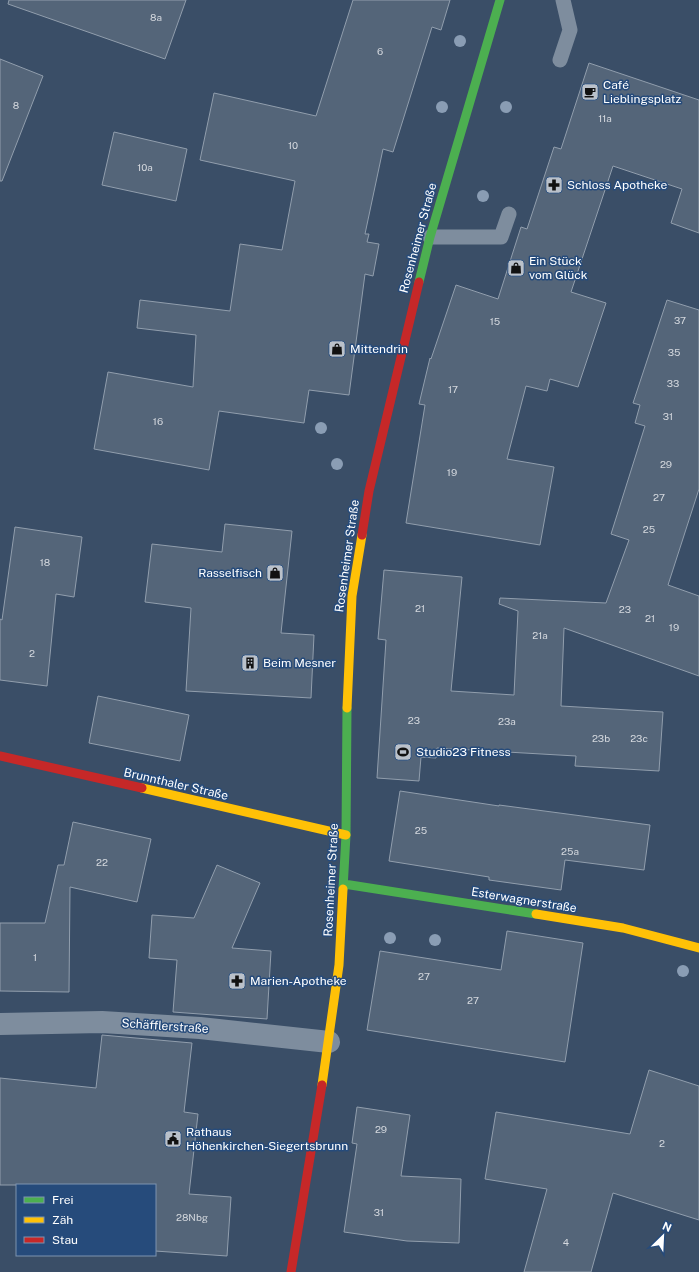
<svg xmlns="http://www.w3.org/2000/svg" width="699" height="1272" viewBox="0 0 699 1272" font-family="'Public Sans',sans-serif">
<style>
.building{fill:#546579;stroke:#919ead}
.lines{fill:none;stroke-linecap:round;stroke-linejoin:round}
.lane{stroke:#7e8d9e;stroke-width:15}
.street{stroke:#7e8d9e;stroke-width:22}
.fast{stroke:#4caf50;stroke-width:9}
.slow{stroke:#ffc107;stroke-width:9}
.jam{stroke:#c62828;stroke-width:9}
.tree{fill:#8a9db4}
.labels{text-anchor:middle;stroke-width:3;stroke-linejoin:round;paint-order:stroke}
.number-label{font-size:10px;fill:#d4d8de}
.poi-label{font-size:12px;fill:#fff;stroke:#264b7b;text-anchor:start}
.street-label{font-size:12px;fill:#fff;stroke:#264b7b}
</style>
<rect width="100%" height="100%" fill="#3a4e67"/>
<!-- building -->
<path class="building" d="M9 0H186L165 59 8 4Z
M353 0H450L441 30 432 27 393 152 383 149 365 234H369L367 242 379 244 373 276 365 274 349 395 309 390 304 423 219 411 209 470 94 449 108 372 193 387 196 335 137 328 140 300 230 311 240 244 282 250 295 181 200 160 214 93 316 116Z
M0 59 43 76 2 181H0Z
M589 63 699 100V233L671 223 682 189 613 166 571 292 606 303 578 387 550 379 547 391 526 386 507 459 554 467 540 545 406 523 425 405 419 404 430 358 431 359 456 285 498 299 521 227 527 229 554 147 561 149Z
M114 132 187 149 176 201 102 185Z
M667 300 699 310V489L668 585 699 596V676L564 628 561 706 663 712 659 771 575 766 576 756 437 748 436 758 421 757 419 781 377 778 386 640 378 639 384 570 462 577 451 691 514 695 518 611 499 604 500 598 606 603 629 540 611 534 645 426 635 423 640 405 633 403Z
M225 524 292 531 281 633 314 635 311 698 186 691 191 608 145 602 152 544 222 552Z
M15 527 82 537 74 597 56 594 47 686 0 680V619L2 620Z
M98 696 189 715 180 761 89 743Z
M400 791 499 806V805L650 825 644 870 565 860 561 890 489 880V877L389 861Z
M73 822 151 839 137 902 70 887 69 992 0 991V923H45L58 865H64Z
M217 865 260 883 232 948 271 951 267 1019 173 1012 177 960 149 958 152 915 194 918Z
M507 931 583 943 565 1062 367 1030 380 951 501 970Z
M102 1035 192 1043 184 1112 198 1114 189 1194 231 1197 227 1256 155 1251V1185H0V1078L96 1088Z
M649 1070 699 1086V1220L613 1193 591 1272H524L547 1189 485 1179 496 1112 630 1134Z
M357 1107 410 1115 401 1176 461 1179 459 1243 407 1241 344 1232 357 1144 352 1143Z"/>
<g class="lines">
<!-- lane -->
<path class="lane" d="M560 60 570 30 563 0
M430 237H501L509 214"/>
<!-- street -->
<path class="street" d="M0 1024 102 1022 200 1028 329 1042"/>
<!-- fast -->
<path class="fast" d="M419 282 430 237 500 0
M344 884 536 914
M343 889 346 835 347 708"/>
<!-- slow -->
<path class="slow" d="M347 708 352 596 362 535
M142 788 346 835
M536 914 623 928 699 948
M322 1085 339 965 343 889"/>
<!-- jam -->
<path class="jam" d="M362 535 369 491 419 282
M0 756 142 788
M291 1272 322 1085"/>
</g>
<!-- trees -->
<g class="tree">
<circle cx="460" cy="41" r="6"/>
<circle cx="442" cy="107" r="6"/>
<circle cx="506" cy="107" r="6"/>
<circle cx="483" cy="196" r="6"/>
<circle cx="321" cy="428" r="6"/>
<circle cx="337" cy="464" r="6"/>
<circle cx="390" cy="938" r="6"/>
<circle cx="435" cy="940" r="6"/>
<circle cx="683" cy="971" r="6"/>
</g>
<!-- icons -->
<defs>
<symbol id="cafe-square" viewBox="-11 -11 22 22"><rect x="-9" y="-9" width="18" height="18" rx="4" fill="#bac1ca" stroke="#264b7b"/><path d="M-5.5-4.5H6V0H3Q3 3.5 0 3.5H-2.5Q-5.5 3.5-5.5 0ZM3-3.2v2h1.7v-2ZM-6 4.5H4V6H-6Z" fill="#111"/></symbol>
<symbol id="pharmacy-square" viewBox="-11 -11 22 22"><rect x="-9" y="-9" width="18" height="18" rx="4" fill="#bac1ca" stroke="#264b7b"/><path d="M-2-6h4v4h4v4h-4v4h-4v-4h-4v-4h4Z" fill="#111"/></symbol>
<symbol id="shop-square" viewBox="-11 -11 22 22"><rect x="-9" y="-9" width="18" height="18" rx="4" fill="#bac1ca" stroke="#264b7b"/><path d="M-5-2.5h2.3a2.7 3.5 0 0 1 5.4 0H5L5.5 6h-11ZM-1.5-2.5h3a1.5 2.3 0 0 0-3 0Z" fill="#111"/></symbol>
<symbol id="building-square" viewBox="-11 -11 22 22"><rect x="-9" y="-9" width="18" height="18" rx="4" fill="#bac1ca" stroke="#264b7b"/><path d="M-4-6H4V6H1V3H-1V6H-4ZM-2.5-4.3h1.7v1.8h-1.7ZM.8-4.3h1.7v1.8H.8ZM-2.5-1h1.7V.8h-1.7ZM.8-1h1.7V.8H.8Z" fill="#111"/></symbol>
<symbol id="stadium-square" viewBox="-11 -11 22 22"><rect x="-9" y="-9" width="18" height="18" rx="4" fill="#bac1ca" stroke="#264b7b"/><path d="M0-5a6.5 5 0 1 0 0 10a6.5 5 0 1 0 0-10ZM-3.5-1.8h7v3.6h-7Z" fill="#111"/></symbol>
<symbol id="civic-square" viewBox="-11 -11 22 22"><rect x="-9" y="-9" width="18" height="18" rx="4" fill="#bac1ca" stroke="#264b7b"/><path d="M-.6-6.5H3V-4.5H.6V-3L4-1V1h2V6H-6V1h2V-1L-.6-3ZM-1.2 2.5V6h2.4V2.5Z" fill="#111"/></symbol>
</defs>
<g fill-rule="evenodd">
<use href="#cafe-square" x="580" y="82" width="20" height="20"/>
<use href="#pharmacy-square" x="544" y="175" width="20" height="20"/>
<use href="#shop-square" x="506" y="258" width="20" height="20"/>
<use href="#shop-square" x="327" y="339" width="20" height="20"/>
<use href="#shop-square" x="265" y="563" width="20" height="20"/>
<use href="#building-square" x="240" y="653" width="20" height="20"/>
<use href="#stadium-square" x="393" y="742" width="20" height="20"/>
<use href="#pharmacy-square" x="227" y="971" width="20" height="20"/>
<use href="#civic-square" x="163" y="1129" width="20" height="20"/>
</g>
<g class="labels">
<!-- number labels -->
<g class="number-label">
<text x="156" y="21">8a</text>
<text x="380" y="55">6</text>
<text x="16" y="109">8</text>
<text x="605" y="122">11a</text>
<text x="293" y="149">10</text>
<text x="145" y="171">10a</text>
<text x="680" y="324">37</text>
<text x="495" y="325">15</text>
<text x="674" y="356">35</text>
<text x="673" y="387">33</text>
<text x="453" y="393">17</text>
<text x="668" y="420">31</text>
<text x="158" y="425">16</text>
<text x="666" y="468">29</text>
<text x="452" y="476">19</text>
<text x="659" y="501">27</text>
<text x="649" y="533">25</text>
<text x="45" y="566">18</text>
<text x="420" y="612">21</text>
<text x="625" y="613">23</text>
<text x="650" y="622">21</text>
<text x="674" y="631">19</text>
<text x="540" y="639">21a</text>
<text x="32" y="657">2</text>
<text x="414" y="724">23</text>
<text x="507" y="725">23a</text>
<text x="601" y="742">23b</text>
<text x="639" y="742">23c</text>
<text x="421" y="834">25</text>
<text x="570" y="855">25a</text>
<text x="102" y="866">22</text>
<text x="35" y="961">1</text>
<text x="424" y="980">27</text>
<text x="473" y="1004">27</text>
<text x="381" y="1133">29</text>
<text x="662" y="1147">2</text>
<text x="379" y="1216">31</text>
<text x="192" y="1221">28Nbg</text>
<text x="566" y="1246">4</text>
</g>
<!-- poi labels -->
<g class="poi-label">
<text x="603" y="89">Café<tspan x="603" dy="14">Lieblingsplatz</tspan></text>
<text x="567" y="189">Schloss Apotheke</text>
<text x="529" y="265">Ein Stück<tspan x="529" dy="14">vom Glück</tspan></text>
<text x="350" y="353">Mittendrin</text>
<text x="262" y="577" text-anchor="end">Rasselfisch</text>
<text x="263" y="667">Beim Mesner</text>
<text x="416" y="756">Studio23 Fitness</text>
<text x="250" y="985">Marien-Apotheke</text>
<text x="186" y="1136">Rathaus<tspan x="186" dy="14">Höhenkirchen-Siegertsbrunn</tspan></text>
</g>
<!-- street labels -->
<g class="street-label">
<text transform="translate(418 238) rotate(-75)" y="4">Rosenheimer Straße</text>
<text transform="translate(347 556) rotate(-82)" y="4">Rosenheimer Straße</text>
<text transform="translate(176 784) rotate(13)" y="4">Brunnthaler Straße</text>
<text transform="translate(331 880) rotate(-87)" y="4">Rosenheimer Straße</text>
<text transform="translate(524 900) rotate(9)" y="4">Esterwagnerstraße</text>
<text transform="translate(165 1026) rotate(4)" y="4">Schäfflerstraße</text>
</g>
</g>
<!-- legend -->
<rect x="16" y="1184" width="140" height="72" fill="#264b7b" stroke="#7d93b0"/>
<rect x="24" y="1197" width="20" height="6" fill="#4caf50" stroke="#7d93b0"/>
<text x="52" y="1204" font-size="12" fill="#ffffff">Frei</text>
<rect x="24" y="1217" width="20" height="6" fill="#ffc107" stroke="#7d93b0"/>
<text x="52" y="1224" font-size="12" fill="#ffffff">Zäh</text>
<rect x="24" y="1237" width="20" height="6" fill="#c62828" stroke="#7d93b0"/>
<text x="52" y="1244" font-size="12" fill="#ffffff">Stau</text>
<!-- north arrow -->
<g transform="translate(663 1236) rotate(24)" stroke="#264b7b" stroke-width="3" paint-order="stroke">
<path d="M0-3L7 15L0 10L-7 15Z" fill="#ffffff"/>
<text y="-6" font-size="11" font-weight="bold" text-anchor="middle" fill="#ffffff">N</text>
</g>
</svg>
